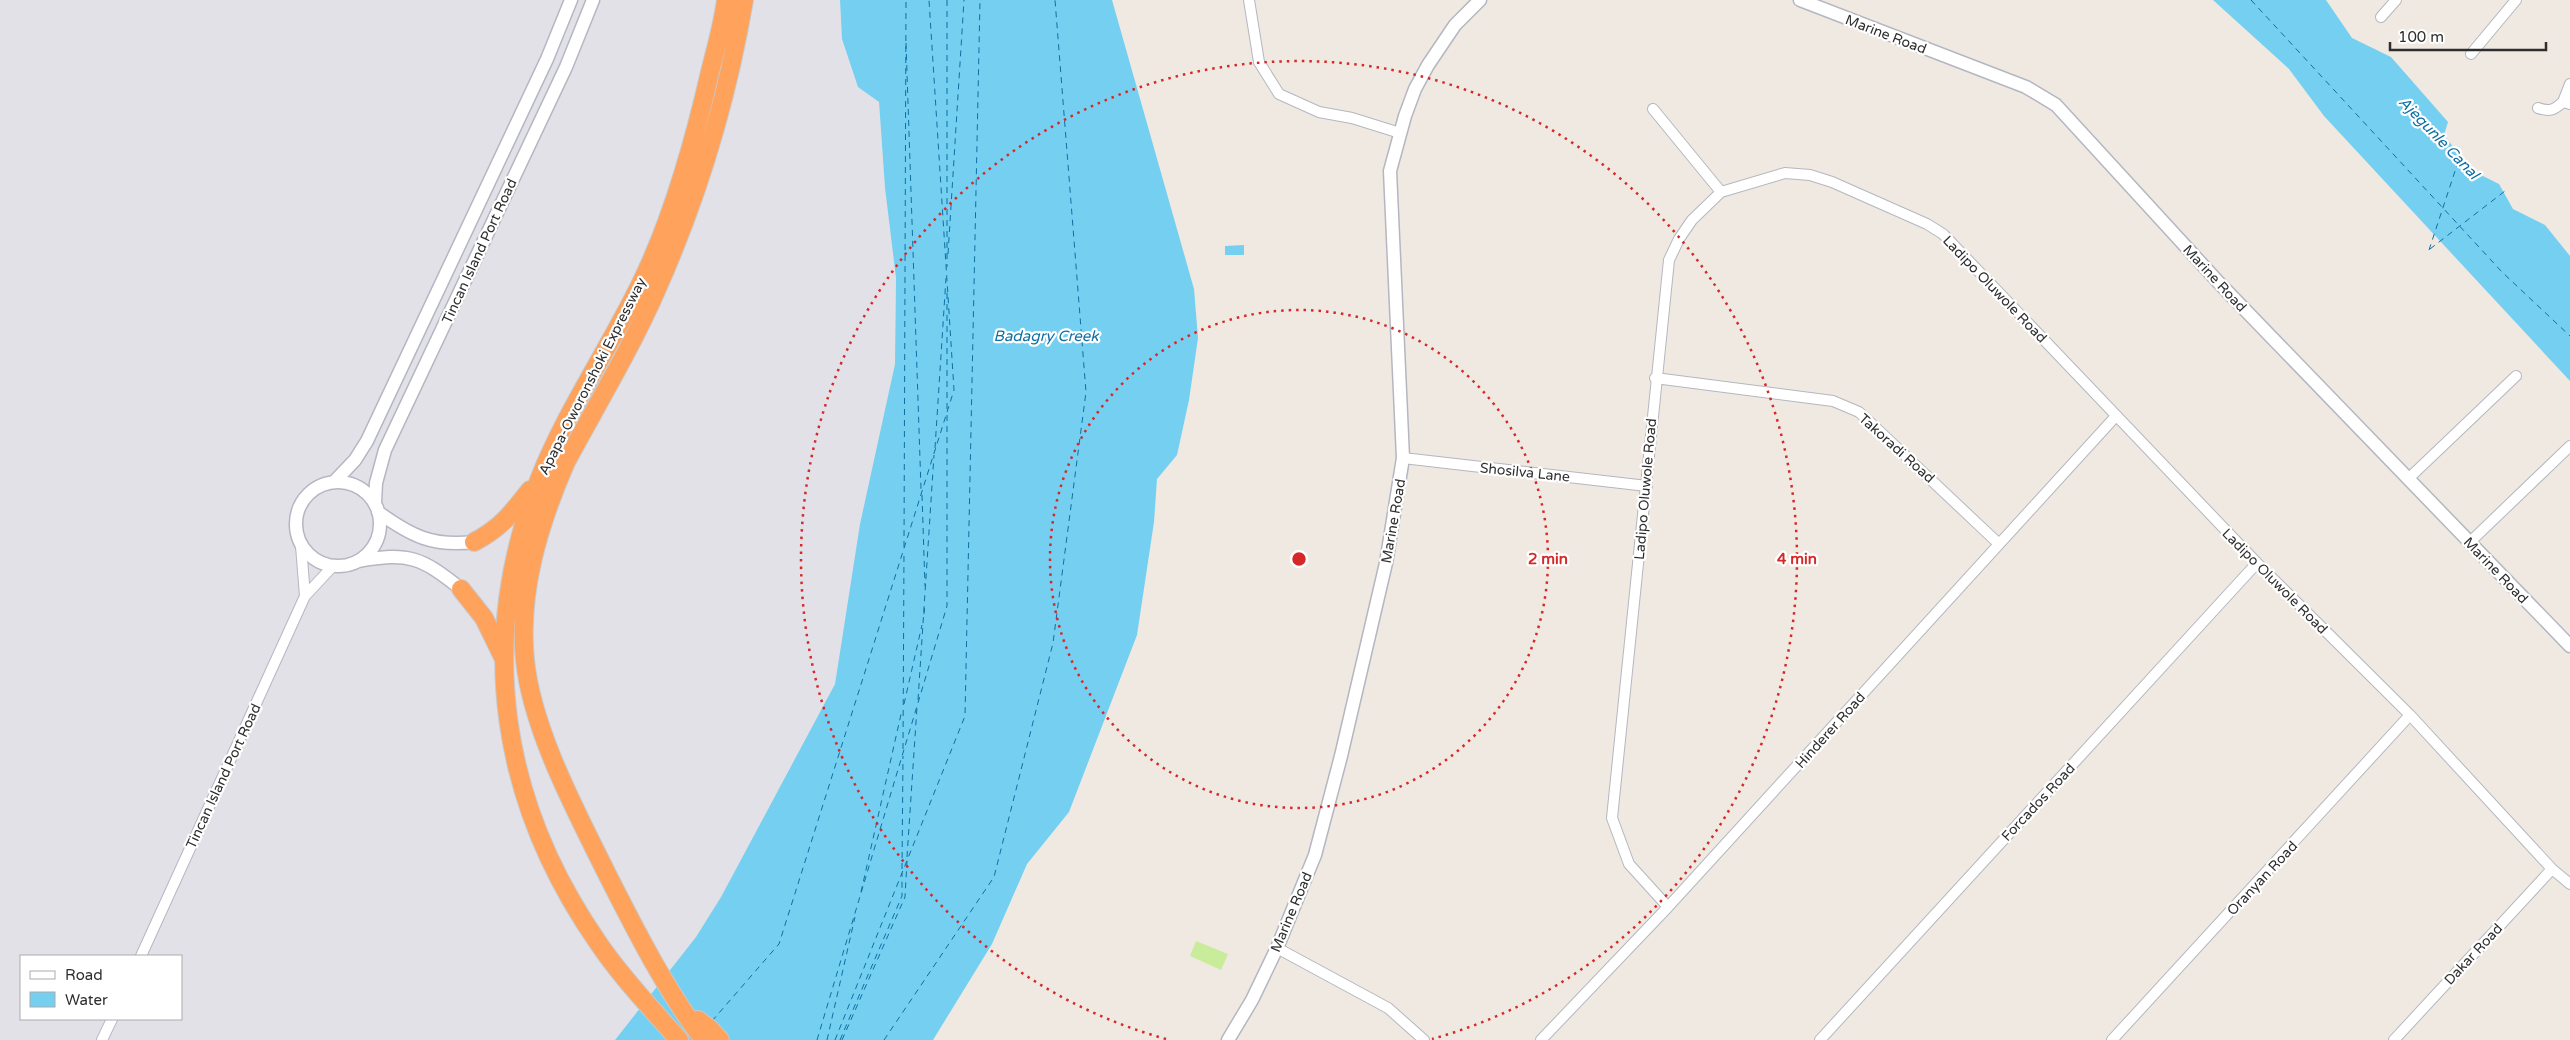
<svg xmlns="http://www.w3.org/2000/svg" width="2570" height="1040" viewBox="0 0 2570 1040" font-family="'Varela Round',sans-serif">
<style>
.industrial{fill:#e3e1e8;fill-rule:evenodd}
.pitch{fill:#c9ec9a}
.water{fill:#75cff0}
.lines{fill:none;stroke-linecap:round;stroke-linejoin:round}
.ferry{stroke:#0d6fa3;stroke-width:1;stroke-dasharray:6 5;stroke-linecap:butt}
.minor-casing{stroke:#b4b7c1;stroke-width:12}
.tertiary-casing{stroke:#b4b7c1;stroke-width:15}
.motorway-casing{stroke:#c9c9c9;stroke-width:20}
.minor{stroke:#fff;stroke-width:10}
.tertiary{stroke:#fff;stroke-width:12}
.motorway{stroke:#ffa35c;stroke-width:18}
.ring{fill:none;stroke:#d62828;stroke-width:2.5;stroke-dasharray:2.5 5}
.labels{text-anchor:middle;stroke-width:4.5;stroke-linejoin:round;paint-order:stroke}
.street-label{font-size:14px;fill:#2e2e2e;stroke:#fff}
.water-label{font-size:15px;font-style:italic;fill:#0d6fa3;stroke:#fff}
.centre{fill:#d62828;stroke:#fff;stroke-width:2.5}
.ring-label{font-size:15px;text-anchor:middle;font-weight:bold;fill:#d62828;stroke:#fff;stroke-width:4.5;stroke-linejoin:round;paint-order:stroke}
</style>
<rect width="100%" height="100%" fill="#efe9e1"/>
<!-- industrial -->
<path class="industrial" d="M0 0H840L842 39 879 102 885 188 896 278 895 364 860 524 835 684 721 897 696 937 615 1040H0ZM21 956H181V1019H21Z"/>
<!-- pitch -->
<path class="pitch" d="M1196 941 1228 954 1221 970 1190 956Z"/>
<!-- water -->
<path class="water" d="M840 0H1112L1194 289 1198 338 1189 400 1177 455 1157 479 1154 522 1137 635 1069 812 1027 864 992 944 933 1040H615L696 937 721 897 835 684 860 524 895 364 896 278 885 188 879 102 858 87 842 39Z
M2213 0H2326L2352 38 2391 57 2448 122 2444 135 2471 170 2499 184 2513 209 2545 225 2570 256V381L2324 116 2289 69Z
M1244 245V255H1225V246Z"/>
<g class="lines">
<!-- ferry -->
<path class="ferry" d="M947 0V267
M2251 0 2502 272 2570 336
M906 43 921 489
M2430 249 2505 191
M2429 250 2460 156
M948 254 964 0
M947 293V409
M935 448 946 278
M922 495 925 586
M904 547 906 0
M924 614 925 603
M918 700 934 455
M904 704 922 625
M903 749 904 551
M907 857 917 707
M902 869 903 756
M861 892 902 710
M712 1021 779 944 954 390 929 0
M817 1040 947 606V413
M827 1040 855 917
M835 1040 965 716 980 0
M840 1040 902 896V873
M842 1040 905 897 907 861
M884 1040 994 877 1053 643 1086 392 1055 0"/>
<defs>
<path id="minor" d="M1249 0 1259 62 1279 94 1319 112 1352 118 1400 133
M2381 17 2396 0
M2471 54 2516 0
M2563 102 2570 84
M2538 108C2550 112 2554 110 2563 102L2570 104
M1653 109 1721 192
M1655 378 1833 401 1859 412 1999 544
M1403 458 1647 486
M2408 479 2516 376
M2469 543 2570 446
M301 546 305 596
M1668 907 1629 864 1612 818 1669 260 1679 239 1692 220 1721 192 1785 173 1810 175 1832 182 1927 224 1943 234 2257 563 2410 715 2552 869 2570 884
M1277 948 1388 1008 1424 1040
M141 956 305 596 333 566
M102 1040 112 1019
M1541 1040 1668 907 2116 416
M1820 1040 2257 563
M2112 1040 2410 715
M2394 1040 2552 869"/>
<path id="tertiary" d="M1800 0 2026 87 2056 105 2221 285 2570 646
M296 524a42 42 0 1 1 84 0a42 42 0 1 1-84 0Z
M334 482 355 460 367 441 547 59 571 0
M375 503 376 483 385 450 566 67 593 0
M378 512C411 536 433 547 474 542
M358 561C409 552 421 557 461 589
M1228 1040 1252 1000 1277 948 1315 855 1341 756 1386 563 1403 458 1390 171 1405 116 1415 89 1428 65 1455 25 1480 0"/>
<path id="motorway" d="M474 542C501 528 512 513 530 490
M461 589 484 618 504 659
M698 1020 710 1029 720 1040
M679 1040C652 1009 622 978 599 944 500 802 476 642 539 480 566 411 609 349 641 283 673 218 694 142 710 72 716 48 723 24 726 0
M704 1040C666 991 635 929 607 874 576 811 532 730 525 660 518 592 539 524 566 462 596 406 630 350 656 291 697 199 727 100 744 0"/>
</defs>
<!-- minor casing -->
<use href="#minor" class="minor-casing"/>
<!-- tertiary casing -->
<use href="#tertiary" class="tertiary-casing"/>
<!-- motorway casing -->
<use href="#motorway" class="motorway-casing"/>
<!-- minor -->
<use href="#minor" class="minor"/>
<!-- tertiary -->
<use href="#tertiary" class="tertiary"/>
<!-- motorway -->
<use href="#motorway" class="motorway"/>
</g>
<!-- distance rings -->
<g class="ring">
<circle cx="1299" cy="559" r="249"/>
<path d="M1166 1039A498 498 0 1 1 1432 1039"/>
</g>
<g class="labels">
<!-- street labels -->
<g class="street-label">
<text transform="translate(1886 34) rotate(21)" y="5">Marine Road</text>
<text transform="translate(479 251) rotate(-65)" y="5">Tincan Island Port Road</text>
<text transform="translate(2215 278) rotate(47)" y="5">Marine Road</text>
<text transform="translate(1995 289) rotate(46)" y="5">Ladipo Oluwole Road</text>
<text transform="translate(592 376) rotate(-63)" y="5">Apapa-Oworonshoki Expressway</text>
<text transform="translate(1897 448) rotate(42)" y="5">Takoradi Road</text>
<text transform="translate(1525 472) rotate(6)" y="5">Shosilva Lane</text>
<text transform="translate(1645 489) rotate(-85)" y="5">Ladipo Oluwole Road</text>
<text transform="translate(1393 521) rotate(-80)" y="5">Marine Road</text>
<text transform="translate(2496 570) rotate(46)" y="5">Marine Road</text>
<text transform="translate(2275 581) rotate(45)" y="5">Ladipo Oluwole Road</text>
<text transform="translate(1830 730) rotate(-48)" y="5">Hinderer Road</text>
<text transform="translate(223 776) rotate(-65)" y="5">Tincan Island Port Road</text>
<text transform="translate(2038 802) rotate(-47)" y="5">Forcados Road</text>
<text transform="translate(2262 878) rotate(-47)" y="5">Oranyan Road</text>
<text transform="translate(1291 912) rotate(-67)" y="5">Marine Road</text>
<text transform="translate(2473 954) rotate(-47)" y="5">Dakar Road</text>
</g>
<!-- water labels -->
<g class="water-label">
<text transform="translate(2439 138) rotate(46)" y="5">Ajegunle Canal</text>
<text x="1046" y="341">Badagry Creek</text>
</g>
</g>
<circle cx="1299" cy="559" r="8" class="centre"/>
<g class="ring-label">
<text x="1548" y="564">2 min</text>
<text x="1797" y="564">4 min</text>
</g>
<!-- legend -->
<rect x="20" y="955" width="162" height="65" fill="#ffffff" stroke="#ababab"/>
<rect x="30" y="971" width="25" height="8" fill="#ffffff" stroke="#ababab"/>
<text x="65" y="980" font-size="15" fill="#2e2e2e">Road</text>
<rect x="30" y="992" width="25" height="15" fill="#75cff0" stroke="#ababab"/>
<text x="65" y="1005" font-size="15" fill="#2e2e2e">Water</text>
<!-- scale -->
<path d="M2390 42v8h156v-8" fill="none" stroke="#2e2e2e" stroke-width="2.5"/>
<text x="2398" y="42" font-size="15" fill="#2e2e2e" stroke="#ffffff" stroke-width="4" paint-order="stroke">100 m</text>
</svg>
